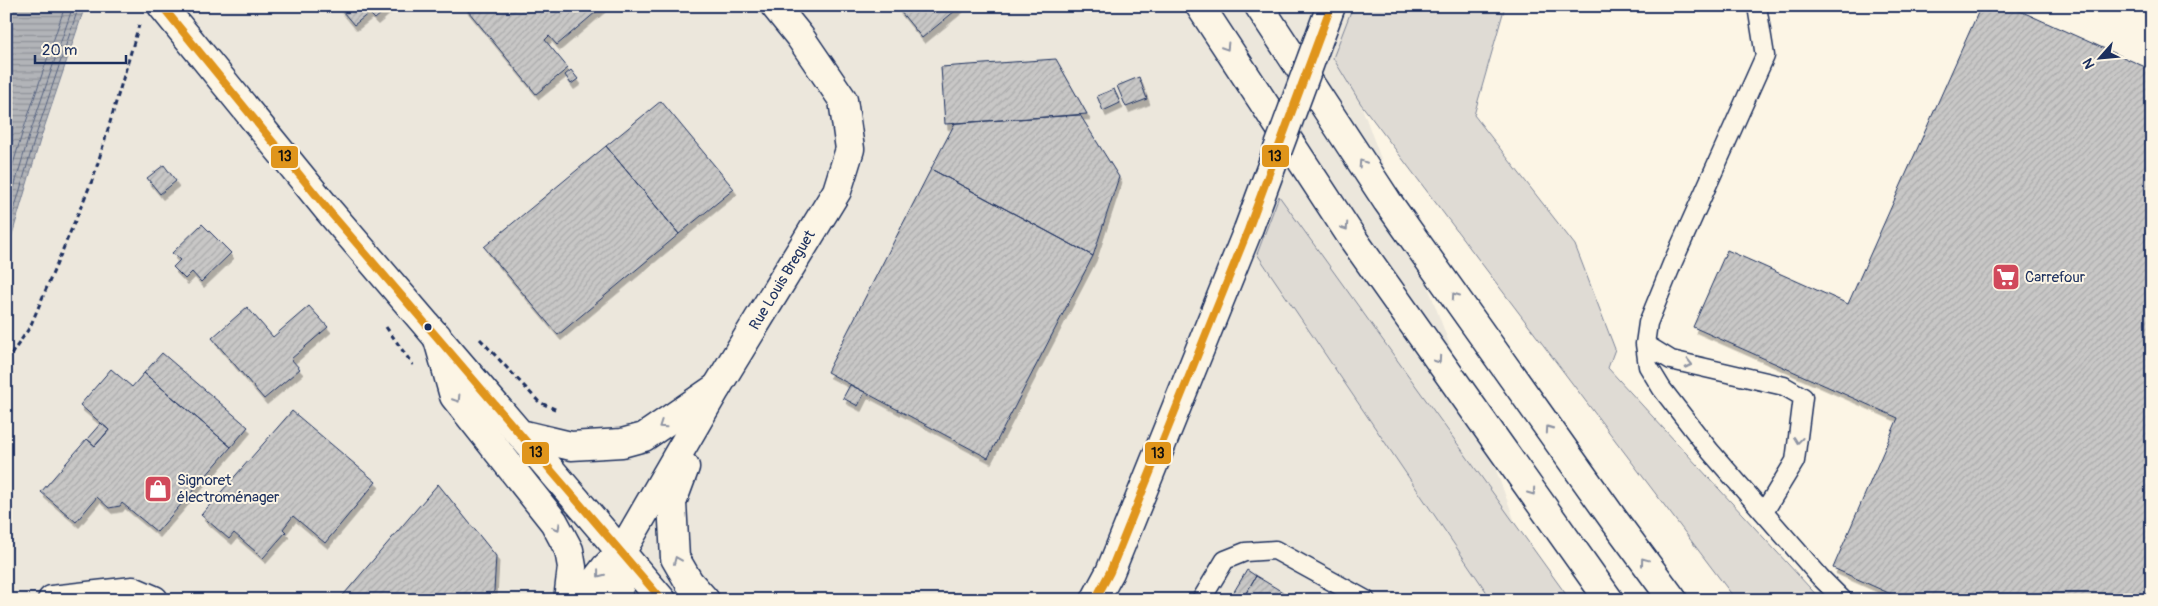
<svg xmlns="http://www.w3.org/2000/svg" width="2158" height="606" viewBox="0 0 2158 606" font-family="Pangolin,sans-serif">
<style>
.built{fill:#ece7dc}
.green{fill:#dfdbd4;stroke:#7d8599}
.water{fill:url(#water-rules);stroke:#767f94}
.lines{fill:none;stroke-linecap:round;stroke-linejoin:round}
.shore{stroke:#576482;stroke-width:1}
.building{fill:url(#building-hatch);stroke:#1b2f5e;filter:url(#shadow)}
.service-casing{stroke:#1b2f5e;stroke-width:21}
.minor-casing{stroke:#1b2f5e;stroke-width:31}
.tertiary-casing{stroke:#1b2f5e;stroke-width:31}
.motorway-casing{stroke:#1b2f5e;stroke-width:31}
.path{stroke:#1b2f5e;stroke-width:3;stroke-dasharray:5 4;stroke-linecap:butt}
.service{stroke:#fcf5e5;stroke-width:18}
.minor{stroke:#fcf5e5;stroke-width:28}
.tertiary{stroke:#fcf5e5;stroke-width:28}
.motorway{stroke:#fcf5e5;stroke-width:28}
.tertiary-bridge-casing{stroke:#1b2f5e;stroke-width:31;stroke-linecap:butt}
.tertiary-bridge{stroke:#fcf5e5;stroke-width:28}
.bus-1-casing{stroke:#fcf5e5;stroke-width:11}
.bus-1{stroke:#e0951b;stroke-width:8}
.oneway{stroke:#8c92a2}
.bus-dot{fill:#1b2f5e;stroke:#fcf5e5;stroke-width:2}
.labels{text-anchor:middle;stroke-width:4;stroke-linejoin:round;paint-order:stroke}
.poi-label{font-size:15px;fill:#1b2f5e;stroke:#fcf5e5;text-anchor:start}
.street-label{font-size:15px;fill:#1b2f5e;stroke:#fcf5e5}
.line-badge{stroke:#fcf5e5;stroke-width:2}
.pale-badge-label{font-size:14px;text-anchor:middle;font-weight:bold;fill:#111}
</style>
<defs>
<pattern id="water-rules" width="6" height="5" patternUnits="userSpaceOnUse" patternTransform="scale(1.25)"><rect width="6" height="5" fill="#b2b4b8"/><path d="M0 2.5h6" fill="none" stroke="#909399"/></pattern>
<pattern id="building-hatch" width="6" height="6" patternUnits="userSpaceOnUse" patternTransform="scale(1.25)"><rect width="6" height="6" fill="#c8c7c6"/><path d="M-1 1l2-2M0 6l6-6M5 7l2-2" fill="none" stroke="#ababac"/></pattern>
<filter id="shadow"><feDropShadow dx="3" dy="5.5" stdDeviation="0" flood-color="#0004"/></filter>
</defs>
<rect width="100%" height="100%" fill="#fcf5e5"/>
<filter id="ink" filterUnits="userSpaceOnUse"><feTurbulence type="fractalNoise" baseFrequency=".02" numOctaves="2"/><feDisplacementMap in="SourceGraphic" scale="10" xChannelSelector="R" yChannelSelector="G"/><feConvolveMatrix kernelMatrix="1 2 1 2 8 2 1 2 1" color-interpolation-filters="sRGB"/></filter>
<g filter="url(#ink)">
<!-- built -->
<path class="built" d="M56 6H1387L1361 105 1544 600H6V141Z"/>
<!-- green -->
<path class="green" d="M1353 6H1505L1474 115 1575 245 1615 349 1608 368 1821 600H1736L1361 104 1333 58Z
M1279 196 1570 600H1492L1257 254Z"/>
<!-- water -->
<path class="water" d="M6 6H85L40 140 6 255Z"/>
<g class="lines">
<!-- shore -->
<path class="shore" d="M6 188 22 134 65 6
M6 215 29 136 73 6
M6 238 35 138 79 6"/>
</g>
<!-- building -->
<path class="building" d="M338 6H390L375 19 369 13 354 25Z
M464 6H518L519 8 521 6H603L557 45 549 36 545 40 568 68 536 94Z
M896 6H961L922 38Z
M1981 6H2009L2152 70V600H1904L1833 568 1898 418 1693 327 1727 250 1848 304Z
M1056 59 1087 114 945 124 941 67Z
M571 70 578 79 571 84 565 75Z
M1139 77 1147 99 1126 107 1117 86Z
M1114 89 1120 103 1103 111 1097 96Z
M661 101 734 189 679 234 606 146Z
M1080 115 1119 177 1093 256 931 169 955 123Z
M606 146 679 234 558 335 484 247Z
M164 165 176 181 160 194 147 178Z
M931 169 1093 256 988 458 827 372Z
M202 224 231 253 201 282 192 272 185 279 173 267 180 260 172 253Z
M309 306 328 327 291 359 300 369 264 399 212 338 247 307 273 337Z
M162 353 248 427 231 447 144 373Z
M111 369 132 387 144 373 231 447 157 532 122 503 120 506 109 508 97 497 76 522 41 492 87 439 95 446 109 430 80 405Z
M850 385 865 392 858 406 843 398Z
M292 411 376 482 325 543 293 516 283 529 286 532 263 558 234 533 229 539 201 515Z
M101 423 109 430 95 446 87 439Z
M438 484 496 556 494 591 489 600H339Z
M1247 570 1256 576 1242 600H1229Z
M1256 576 1296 600H1242Z"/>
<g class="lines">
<defs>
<path id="service" d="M1757 6 1765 56 1672 264 1648 323 1645 344 1648 366 1662 389 1710 451 1820 577 1843 600
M1645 344 1671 360 1784 386 1803 397 1795 461 1764 512
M1201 600 1225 560 1245 552 1275 550 1366 600"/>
<path id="minor" d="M437 336 454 396 554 522 569 550 572 567 568 600
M685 467 672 502 675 558 689 582 705 600
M52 600 133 591 154 600
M580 600 605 568 622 551 717 387 837 191 850 149 843 100 800 37 775 6
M613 600C624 581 623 572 622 551"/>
<path id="tertiary" d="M162 6 329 211 662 600
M521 434 571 446 622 443 644 437 717 387
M1095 600 1110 572 1248 230"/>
<path id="motorway" d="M1200 6 1353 239 1609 600
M1259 6 1387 201 1614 520 1673 600"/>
</defs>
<!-- service casing -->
<use href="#service" class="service-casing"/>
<!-- minor casing -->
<use href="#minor" class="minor-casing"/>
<!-- tertiary casing -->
<use href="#tertiary" class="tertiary-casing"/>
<!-- motorway casing -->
<use href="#motorway" class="motorway-casing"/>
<!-- path -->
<path class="path" d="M386 327 413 365
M480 339 539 402 557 410
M6 362 30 327 94 176 139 25"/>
<!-- service -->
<use href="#service" class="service"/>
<!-- minor -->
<use href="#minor" class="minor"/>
<!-- tertiary -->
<use href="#tertiary" class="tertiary"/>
<!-- motorway -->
<use href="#motorway" class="motorway"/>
<defs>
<path id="tertiary-bridge" d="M1248 230 1331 6"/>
</defs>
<!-- tertiary-bridge casing -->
<use href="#tertiary-bridge" class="tertiary-bridge-casing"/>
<!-- tertiary-bridge -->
<use href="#tertiary-bridge" class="tertiary-bridge"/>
<defs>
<path id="bus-1" d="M162 6 329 211 662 600
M1095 600 1110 572 1248 230 1331 6"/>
</defs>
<!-- bus-1 casing -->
<use href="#bus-1" class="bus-1-casing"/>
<!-- bus-1 -->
<use href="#bus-1" class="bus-1"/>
</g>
<!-- one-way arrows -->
<defs><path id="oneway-chevron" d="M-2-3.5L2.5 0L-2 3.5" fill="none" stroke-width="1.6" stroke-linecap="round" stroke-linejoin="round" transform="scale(1.25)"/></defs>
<g class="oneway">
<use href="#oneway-chevron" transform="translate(1226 47) rotate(58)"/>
<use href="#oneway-chevron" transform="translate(1362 163) rotate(-123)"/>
<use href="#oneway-chevron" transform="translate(1345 227) rotate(56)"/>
<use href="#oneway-chevron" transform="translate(1455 296) rotate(-125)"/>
<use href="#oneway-chevron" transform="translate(1438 360) rotate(55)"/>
<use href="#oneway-chevron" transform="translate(1689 364) rotate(13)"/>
<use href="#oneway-chevron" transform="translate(457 399) rotate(58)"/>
<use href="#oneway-chevron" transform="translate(662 425) rotate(146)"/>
<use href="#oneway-chevron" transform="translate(1549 429) rotate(-125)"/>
<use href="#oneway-chevron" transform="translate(1798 440) rotate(96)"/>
<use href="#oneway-chevron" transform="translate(1532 492) rotate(55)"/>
<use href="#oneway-chevron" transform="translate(557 527) rotate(60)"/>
<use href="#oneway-chevron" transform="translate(677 560) rotate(-113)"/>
<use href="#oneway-chevron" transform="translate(1644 561) rotate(-127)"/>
<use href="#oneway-chevron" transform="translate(600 574) rotate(128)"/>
</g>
</g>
<!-- icons -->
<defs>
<symbol id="supermarket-square" viewBox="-11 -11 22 22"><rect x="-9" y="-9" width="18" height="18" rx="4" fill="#d1495b" stroke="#fcf5e5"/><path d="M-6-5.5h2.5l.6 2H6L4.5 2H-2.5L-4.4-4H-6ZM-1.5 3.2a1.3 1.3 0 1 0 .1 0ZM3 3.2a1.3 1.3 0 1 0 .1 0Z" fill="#fff"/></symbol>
<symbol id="shop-square" viewBox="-11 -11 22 22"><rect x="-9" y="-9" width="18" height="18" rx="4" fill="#d1495b" stroke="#fcf5e5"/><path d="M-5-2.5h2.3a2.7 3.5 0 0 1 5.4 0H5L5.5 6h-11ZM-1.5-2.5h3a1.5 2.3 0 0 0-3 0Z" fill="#fff"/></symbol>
</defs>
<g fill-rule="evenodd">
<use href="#supermarket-square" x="1990" y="261" width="32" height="32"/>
<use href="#shop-square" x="142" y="473" width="32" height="32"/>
</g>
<!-- markers -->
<circle class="bus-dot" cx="428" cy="327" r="4.5"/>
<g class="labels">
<!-- poi labels -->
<g class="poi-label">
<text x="2025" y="282">Carrefour</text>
<text x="177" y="485">Signoret<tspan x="177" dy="17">électroménager</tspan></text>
</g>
<!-- street labels -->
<g class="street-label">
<text transform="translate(782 280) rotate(-59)" y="5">Rue Louis Breguet</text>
</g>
</g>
<g class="line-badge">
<rect x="1261" y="144" width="29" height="24" rx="5" fill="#e0951b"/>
<rect x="270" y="145" width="29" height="24" rx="5" fill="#e0951b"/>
<rect x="521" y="441" width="29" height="24" rx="5" fill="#e0951b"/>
<rect x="1144" y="441" width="28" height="24" rx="5" fill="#e0951b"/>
</g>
<g class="pale-badge-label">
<text x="1275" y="161">13</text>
<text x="285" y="161">13</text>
<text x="536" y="457">13</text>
<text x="1158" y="458">13</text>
</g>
<!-- margin -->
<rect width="2158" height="606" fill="none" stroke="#fcf5e5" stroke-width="25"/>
<rect x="12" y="12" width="2133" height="581" fill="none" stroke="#1b2f5e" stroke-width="2" filter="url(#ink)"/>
<!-- north arrow -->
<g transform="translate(2100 58) rotate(243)" stroke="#fcf5e5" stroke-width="4" paint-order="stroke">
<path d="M0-4L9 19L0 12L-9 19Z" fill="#1b2f5e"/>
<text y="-8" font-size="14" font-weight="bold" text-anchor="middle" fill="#1b2f5e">N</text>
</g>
<!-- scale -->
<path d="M35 55v8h91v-8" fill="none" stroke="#1b2f5e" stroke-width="2.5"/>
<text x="42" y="55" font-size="15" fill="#1b2f5e" stroke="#fcf5e5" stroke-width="4" paint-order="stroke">20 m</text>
</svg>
